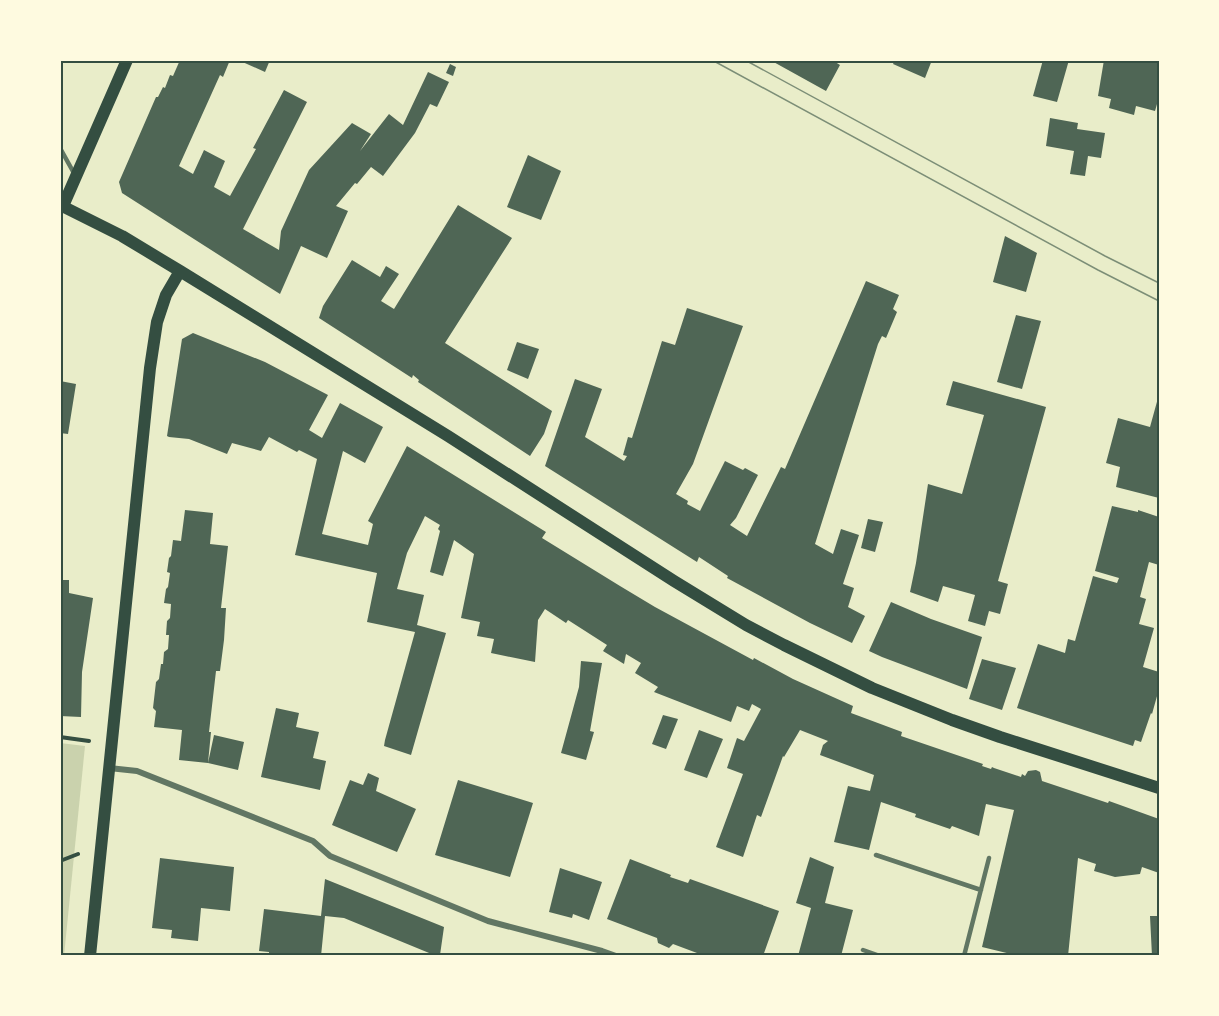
<svg xmlns="http://www.w3.org/2000/svg" width="1219" height="1016" viewBox="0 0 1219 1016" font-family="Arial,sans-serif">
<style>
.green{fill:#cad2ad}
.building{fill:#4f6655}
.lines{fill:none;stroke-linecap:round;stroke-linejoin:round}
.path{stroke:#344e41;stroke-width:4}
.service{stroke:#617663;stroke-width:4.5}
.minor{stroke:#617663;stroke-width:6}
.secondary{stroke:#344e41;stroke-width:12}
.tram{stroke:#7c8e77;stroke-width:1.5}
.neatline{fill:none;stroke:#344e41;stroke-width:2}
</style>
<rect width="100%" height="100%" fill="#e9edc9"/>
<!-- green -->
<path class="green" d="M60 743 85 746 64 956H60Z"/>
<!-- building -->
<path class="building" d="M180 60H230L223 77 220 75 179 166 193 174 204 150 225 161 214 187 230 196 256 149 253 148 284 90 307 102 243 229 279 250 281 231 309 170 352 123 371 134 360 151 389 114 403 125 428 72 449 82 437 107 430 104 415 133 383 176 371 167 357 184 355 183 336 206 348 211 327 258 301 246 280 294 122 193 119 182 156 97H158L163 87 165 88 170 75 173 76Z
M238 60H270L265 72Z
M770 60H832L840 65 826 91Z
M895 60H932L925 78 893 64Z
M1043 60H1069L1057 102 1033 96Z
M1104 60H1159V97L1155 111 1136 106 1134 115 1109 108 1111 99 1098 96Z
M450 64 456 67 453 76 446 73Z
M1050 118 1078 123 1077 129 1105 133 1101 158 1088 156 1085 176 1070 174 1074 151 1046 146Z
M528 155 561 171 541 220 507 207Z
M458 205 512 238 445 343 552 411 544 434 530 456 418 382 419 380 413 375 412 378 319 318 323 306 352 260 380 277 386 266 399 274 381 301 394 309Z
M1005 236 1037 253 1026 292 993 282Z
M866 281 899 295 893 309 897 312 886 338 882 336 878 344 815 544 833 554 841 529 859 535 843 584 854 588 848 607 865 616 852 643 810 623 727 578 728 576 699 557 697 562 545 466 575 379 602 389 585 437 624 461 627 456 623 455 628 437 632 438 662 341 675 345 687 308 743 326 693 464 676 494 688 501 687 504 700 511 725 461 743 470 745 468 758 475 736 518 730 525 747 536 781 467 785 469Z
M1016 315 1041 321 1022 389 997 382Z
M193 333 265 362 328 395 309 430 322 438 340 403 383 427 365 463 343 451 322 534 368 545 373 524 368 521 407 446 546 532 542 538 620 586 655 607 753 660 754 658 793 679 853 706 851 713 902 732 901 736 983 764 982 766 991 769 992 767 994 768 1021 777 1022 774 1025 776 1028 771 1036 770 1040 772 1042 781 1108 803 1109 801 1159 819V873L1142 867 1140 874 1115 877 1094 871 1096 864 1078 858 1068 956H1019L982 947 1014 810 986 804 979 836 952 826 950 829 915 817 916 814 881 802 869 850 834 842 848 786 870 791 874 775 820 755 823 745 828 741 800 730 784 757 783 756 761 817 757 815 743 857 716 847 743 774 727 768 737 738 744 741 761 709 752 704 749 711 737 706 731 722 654 692 658 687 635 673 641 663 626 654 624 664 603 651 607 645 568 620 566 623 545 609 538 620 535 662 491 653 494 639 477 636 480 622 461 618 474 554 454 540 443 576 430 572 440 531 438 529 440 525 425 516 407 553 397 589 424 595 417 625 446 633 411 755 384 746 385 740 415 632 367 622 377 573 295 555 317 459 299 450 297 452 269 437 261 451 232 443 227 454 189 439 169 437 167 436 182 339Z
M517 342 539 349 528 379 507 370Z
M60 381 76 384 68 434 60 433Z
M953 381 1046 407 998 581 1008 584 1000 614 989 611 985 626 968 621 975 595 943 586 938 602 910 592 916 563 928 484 962 494 984 415 946 405Z
M1158 398H1159V498L1116 487 1120 467 1106 463 1118 418 1150 427Z
M1112 506 1138 512V510L1159 517V565L1149 562 1140 597 1146 599 1139 624 1154 628 1143 667 1159 672V689L1152 714 1151 713 1141 742 1135 740 1133 746 1017 708 1038 644 1065 653 1068 639 1075 641 1093 576 1117 583 1119 578 1095 571Z
M185 510 213 513 210 544 228 546 221 608H226L224 640 220 671H216L209 732H211L208 763 179 760 182 730 154 727 156 711 153 708 156 682 159 679 161 664H163L164 652 168 649 169 635H166L167 621 170 618 171 604 164 603 166 589 168 587 170 573 167 572 169 558 171 556 173 540 181 541Z
M868 519 883 522 875 552 861 548Z
M60 580H69V593L93 598 82 672 81 717 60 716Z
M891 602 931 619 982 637 967 689 882 657 869 651Z
M982 659 1016 668 1002 710 969 699Z
M581 661 602 663 590 731 594 732 586 760 561 753 579 687Z
M276 708 299 713 296 727 319 732 313 758 326 761 320 790 261 777Z
M663 715 678 719 666 749 652 744Z
M699 730 723 739 707 778 684 770Z
M214 735 244 742 238 770 208 763Z
M368 773 379 778 376 791 416 809 397 852 332 825 350 780 363 785Z
M458 780 533 803 510 877 435 855Z
M810 857 834 867 825 903 853 910 841 956H798L811 908 796 903Z
M160 858 234 867 230 911 201 908 198 941 171 938 172 930 152 928Z
M630 859 671 875 670 877 688 883 690 879 779 911 763 956H705L673 944 669 948 658 943 657 938 607 919Z
M560 868 602 882 589 920 573 914 572 918 549 912Z
M325 879 444 927 440 955H434L344 918 325 916 321 956H269V952L259 951 264 909 321 916Z
M1150 916H1159V956H1152Z"/>
<g class="lines">
<!-- path -->
<path class="path" d="M60 737 89 741
M60 861 78 854"/>
<!-- service -->
<path class="service" d="M60 148 75 175
M876 855 981 890
M863 950 880 956
M964 956 989 858"/>
<!-- minor -->
<path class="minor" d="M109 768 137 771 313 841 330 856 488 921 602 951 616 956"/>
<!-- secondary -->
<path class="secondary" d="M60 205 122 236 180 271 448 436 674 581 746 625 784 645 872 688 952 720 1000 737 1159 788
M63 206 127 60
M90 956 150 368 157 322 166 295 180 271"/>
<!-- tram -->
<path class="tram" d="M712 60 1098 270 1159 301
M745 60 1105 256 1159 283"/>
</g>
<!-- border -->
<rect width="1219" height="1016" fill="none" stroke="#fefae0" stroke-width="123"/>
<rect x="62" y="62" width="1096" height="892" class="neatline"/>
</svg>
